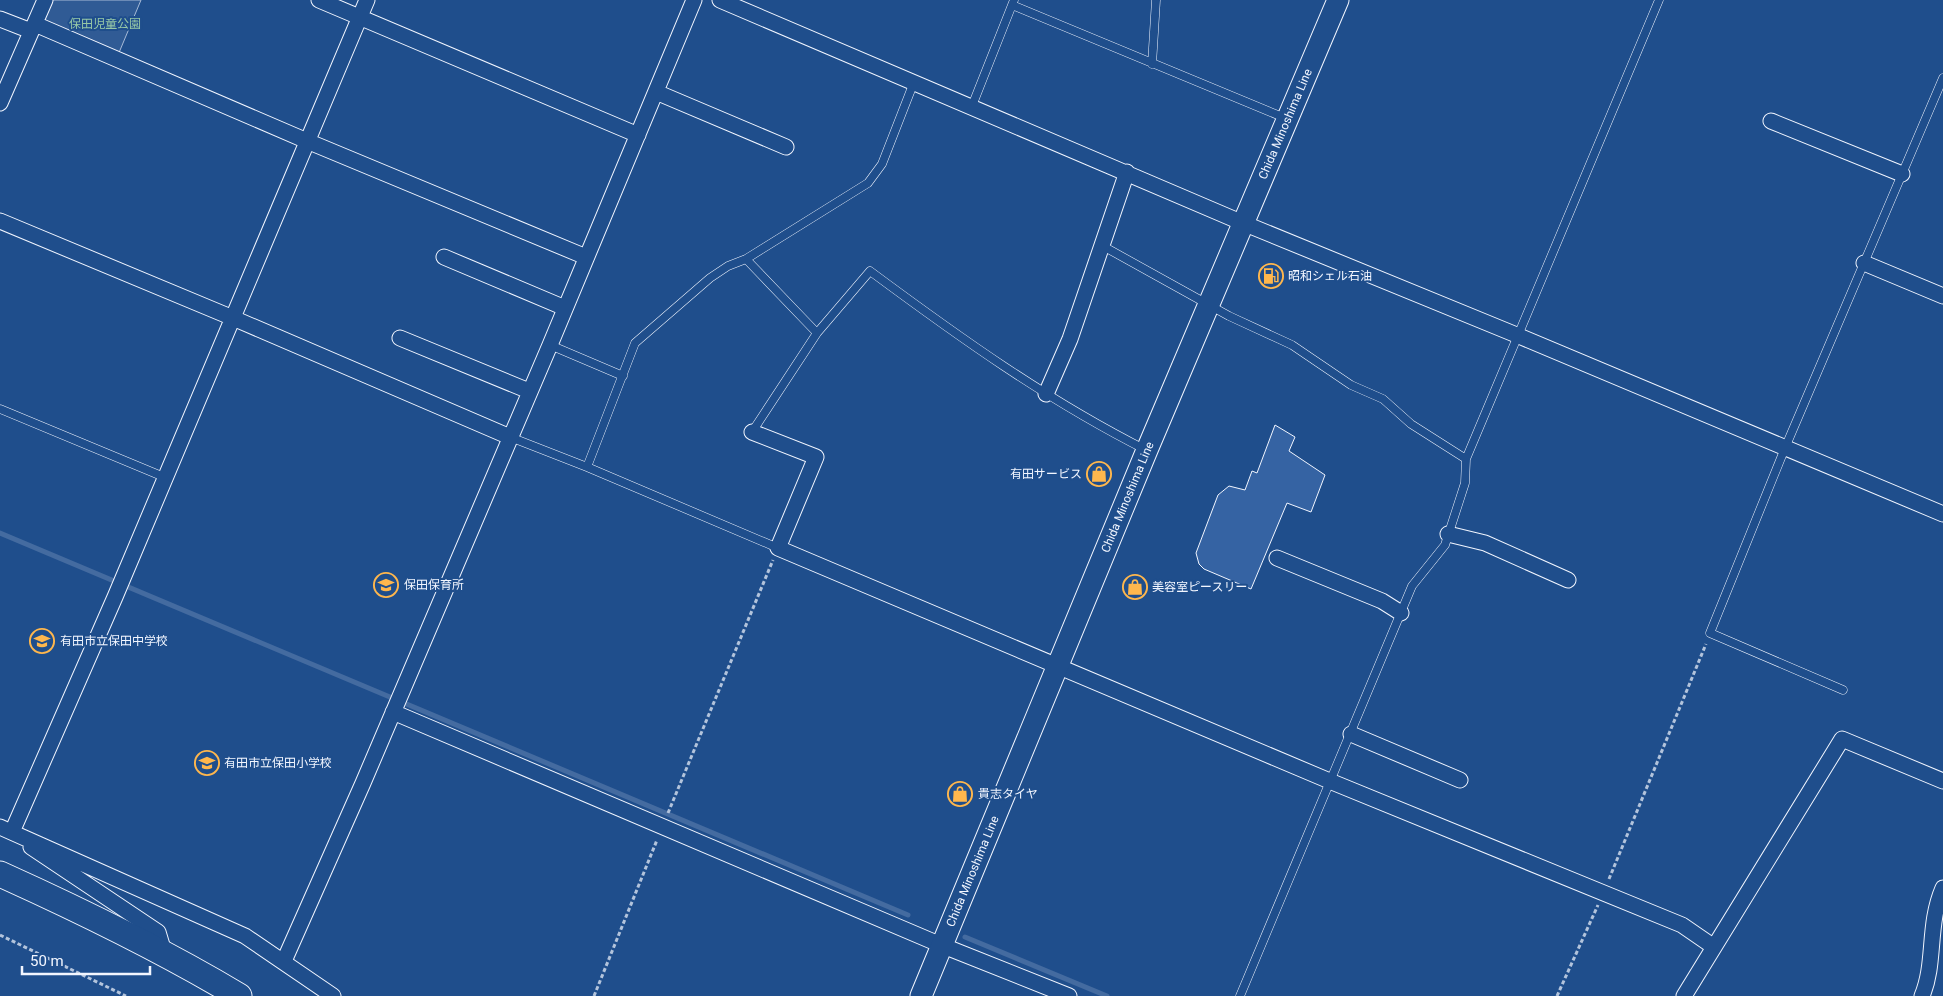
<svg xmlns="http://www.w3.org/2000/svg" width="1943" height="996" viewBox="0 0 1943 996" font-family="Roboto,'Noto Sans JP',sans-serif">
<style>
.built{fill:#305b95;stroke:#a8bbd7}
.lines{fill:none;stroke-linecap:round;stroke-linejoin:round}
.stream{stroke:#446ba0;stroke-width:5}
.building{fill:#3563a3;stroke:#f2f6ff}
.service-casing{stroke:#f2f6ff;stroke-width:9}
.minor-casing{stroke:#f2f6ff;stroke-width:17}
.secondary-casing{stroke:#f2f6ff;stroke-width:23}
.trunk-casing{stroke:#f2f6ff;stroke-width:27}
.path{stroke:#b3c4dc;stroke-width:3;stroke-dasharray:4 2.5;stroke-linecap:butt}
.service{stroke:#1f4e8c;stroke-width:8}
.minor{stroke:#1f4e8c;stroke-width:15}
.secondary{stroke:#1f4e8c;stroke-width:21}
.trunk{stroke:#1f4e8c;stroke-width:25}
.labels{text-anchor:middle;stroke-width:4;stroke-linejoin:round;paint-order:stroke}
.park-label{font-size:12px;fill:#97c8a6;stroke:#1f4e8c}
.street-label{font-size:12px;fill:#f2f6ff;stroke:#1f4e8c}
.poi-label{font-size:12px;fill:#f2f6ff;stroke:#1f4e8c;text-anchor:start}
</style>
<rect width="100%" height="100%" fill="#1f4e8c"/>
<!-- built -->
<path class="built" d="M50 0H141L118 55 46 24 42 19Z"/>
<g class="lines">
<!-- stream -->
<path class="stream" d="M0 533 908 915
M965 937 1107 996"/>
</g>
<!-- building -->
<path class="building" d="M1275 425 1295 437 1289 451 1325 475 1311 512 1287 503 1251 589 1204 569 1199 564 1196 553 1218 495 1229 486 1245 490 1252 471 1257 473Z"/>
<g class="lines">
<defs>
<path id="service" d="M1012 5 1285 118
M1152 64 1156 0
M914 82 882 164 868 183 746 259 817 333 870 271C959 337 1047 400 1146 450
M972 106 1014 0
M1101 245 1229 316 1292 345 1351 385 1383 399 1411 424 1466 459
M550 345 623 376
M0 409 164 477
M752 432 817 333
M510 437 587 467 778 548
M587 467 635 343 710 278 728 266 746 259
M1843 690 1710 633 1785 448 1943 78
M1240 996 1412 586 1445 545 1465 483 1466 459 1659 0"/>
<path id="minor" d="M319 0 638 135
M720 0 1243 223 1519 336 1943 514
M0 19 31 31
M35 24 307 141 586 257
M656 92 786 147
M0 103 45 0
M1771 121 1902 174
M0 221 233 318 510 437
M444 257 565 308
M1864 263 1943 296
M400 338 529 391
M1046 394 1070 339 1127 172
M752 432 816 457 778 548 1332 782 1682 925 1714 947
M1448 534 1485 543 1568 580
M1277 558 1382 601 1401 613
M393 712 941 945 1069 996
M1351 734 1460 780
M0 827 245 936 333 996
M12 832 115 597 367 0
M31 847 158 932 164 952
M284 961 363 783 550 345 694 0
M1684 996 1842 739 1943 781
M1922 996C1936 963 1927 925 1943 888"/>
<g id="secondary">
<path id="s1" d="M921 996 1147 450 1338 0"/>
</g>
<path id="trunk" d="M0 874C82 911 162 950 239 996"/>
</defs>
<!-- service casing -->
<use href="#service" class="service-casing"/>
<!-- minor casing -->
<use href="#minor" class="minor-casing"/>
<!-- secondary casing -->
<use href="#secondary" class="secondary-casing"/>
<!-- trunk casing -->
<use href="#trunk" class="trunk-casing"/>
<!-- path -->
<path class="path" d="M668 813 773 560
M1609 879 1706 644
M0 935 126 996
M594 996 657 840
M1557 996 1598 905"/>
<!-- service -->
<use href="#service" class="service"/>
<!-- minor -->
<use href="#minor" class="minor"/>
<!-- secondary -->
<use href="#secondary" class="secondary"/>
<!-- trunk -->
<use href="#trunk" class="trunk"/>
</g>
<!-- icons -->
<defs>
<symbol id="fuel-ring" viewBox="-11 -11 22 22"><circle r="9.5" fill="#1f4e8c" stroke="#ffb74d" stroke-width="1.5"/><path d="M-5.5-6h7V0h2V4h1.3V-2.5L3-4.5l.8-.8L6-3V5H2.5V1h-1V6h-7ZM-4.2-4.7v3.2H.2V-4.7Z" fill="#ffb74d"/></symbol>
<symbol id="shop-ring" viewBox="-11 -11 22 22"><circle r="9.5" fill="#1f4e8c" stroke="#ffb74d" stroke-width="1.5"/><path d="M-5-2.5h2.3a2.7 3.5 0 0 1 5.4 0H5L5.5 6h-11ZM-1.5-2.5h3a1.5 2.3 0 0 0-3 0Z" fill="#ffb74d"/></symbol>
<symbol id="school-ring" viewBox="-11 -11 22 22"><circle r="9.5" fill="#1f4e8c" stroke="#ffb74d" stroke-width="1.5"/><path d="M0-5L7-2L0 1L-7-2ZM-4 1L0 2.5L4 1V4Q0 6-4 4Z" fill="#ffb74d"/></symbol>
</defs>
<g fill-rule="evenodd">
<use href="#fuel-ring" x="1257" y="262" width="28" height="28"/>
<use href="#shop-ring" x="1085" y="460" width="28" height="28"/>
<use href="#school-ring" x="372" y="571" width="28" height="28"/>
<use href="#shop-ring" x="1121" y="573" width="28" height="28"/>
<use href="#school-ring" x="28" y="627" width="28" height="28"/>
<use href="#school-ring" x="193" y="749" width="28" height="28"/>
<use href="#shop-ring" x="946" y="780" width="28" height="28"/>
</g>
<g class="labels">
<!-- park labels -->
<g class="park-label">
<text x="105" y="28">保田児童公園</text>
</g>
<!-- street labels -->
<g class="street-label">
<text dy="4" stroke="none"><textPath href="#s1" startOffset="945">Chida Minoshima Line</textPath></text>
<text dy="4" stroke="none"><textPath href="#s1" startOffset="540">Chida Minoshima Line</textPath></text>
<text dy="4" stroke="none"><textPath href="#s1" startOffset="135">Chida Minoshima Line</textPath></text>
</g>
<!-- poi labels -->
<g class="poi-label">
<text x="1288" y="280">昭和シェル石油</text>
<text x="1082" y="478" text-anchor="end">有田サービス</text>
<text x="404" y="589">保田保育所</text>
<text x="1152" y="591">美容室ピースリー</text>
<text x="60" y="645">有田市立保田中学校</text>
<text x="224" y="767">有田市立保田小学校</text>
<text x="978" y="798">貴志タイヤ</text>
</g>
</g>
<!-- scale -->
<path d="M22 966v8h128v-8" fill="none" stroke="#f2f6ff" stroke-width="2.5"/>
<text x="30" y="966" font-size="15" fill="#f2f6ff" stroke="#1f4e8c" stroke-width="4" paint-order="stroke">50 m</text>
</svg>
